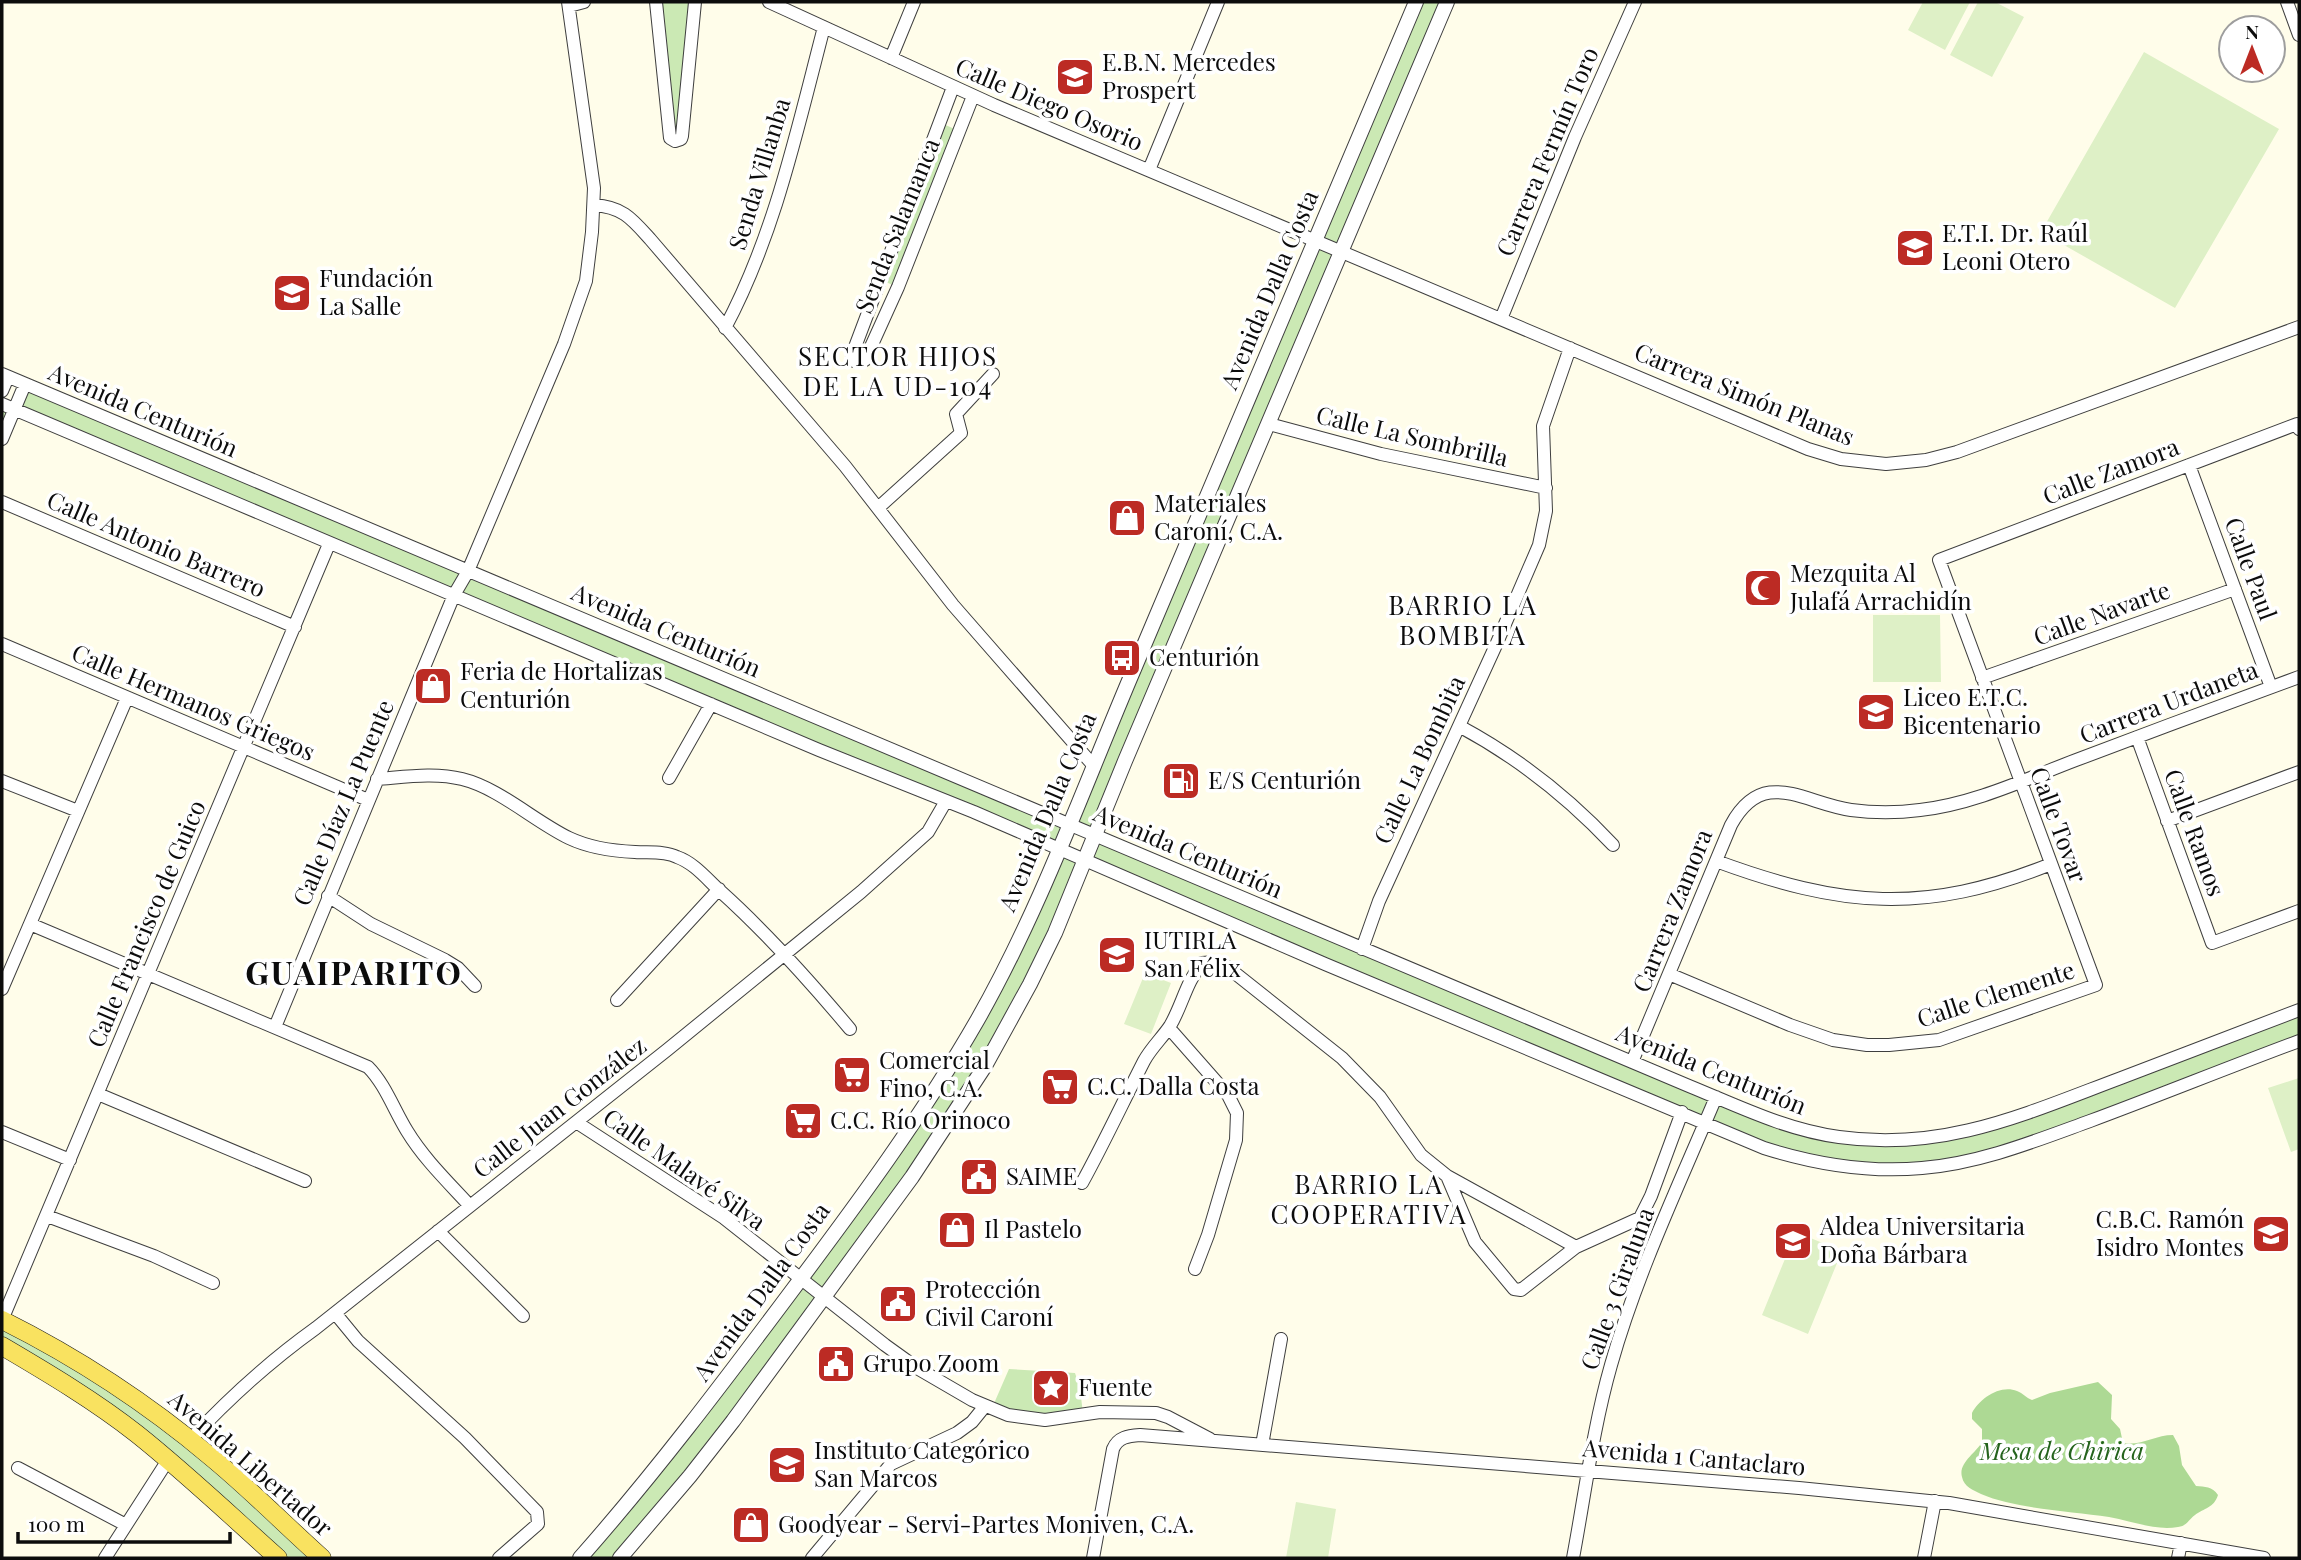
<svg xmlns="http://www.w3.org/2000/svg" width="2301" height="1560" viewBox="0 0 2301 1560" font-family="'Playfair Display',serif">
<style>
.green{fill:#cbe9b4;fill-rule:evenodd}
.forest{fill:#add994}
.pitch{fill:#def0c6}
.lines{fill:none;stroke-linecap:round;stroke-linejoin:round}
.minor-casing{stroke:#3f3f3f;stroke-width:14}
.tertiary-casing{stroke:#3f3f3f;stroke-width:16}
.primary-casing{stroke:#1d1d1d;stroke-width:19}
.minor{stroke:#fff;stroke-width:12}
.tertiary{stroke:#fff;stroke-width:14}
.primary{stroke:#f9e260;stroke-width:18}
.labels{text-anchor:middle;stroke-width:7;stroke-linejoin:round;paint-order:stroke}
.poi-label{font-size:24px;fill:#0c0c0c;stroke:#fff;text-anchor:start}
.street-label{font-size:24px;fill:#0c0c0c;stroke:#fff}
.park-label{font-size:24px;font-style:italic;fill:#24631c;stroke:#fff}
.neighbourhood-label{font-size:26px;letter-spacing:2px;fill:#0c0c0c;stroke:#fff}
.district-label{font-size:32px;font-weight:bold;letter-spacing:2px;fill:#0c0c0c;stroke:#fff}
</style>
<rect width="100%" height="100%" fill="#fffdea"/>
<!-- green -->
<path class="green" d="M656 2H695L678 141 672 140Z
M1416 2H1447L1095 835 1689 1086 1837 1137 1959 1134 2299 1010V1041L2055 1134 1919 1168 1796 1158 1084 860 1055 933 912 1177 620 1558H580L626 1506 950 1065 1058 849 15 410 2 439V404L14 409 25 384 1068 824ZM1069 824 1094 835 1084 860 1059 849Z
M939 122 959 131 898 287 878 279Z
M2 1320 121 1390 322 1558H278L207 1494 2 1346Z
M1009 1369 1075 1373 1080 1388 1083 1414 1060 1418 992 1408Z"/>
<!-- forest -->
<path class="forest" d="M2098 1382 2112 1395 2111 1419 2120 1429 2123 1443C2142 1446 2155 1435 2173 1435L2179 1446 2182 1465 2196 1486C2205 1487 2212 1486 2218 1495 2214 1508 2204 1508 2195 1515 2188 1520 2187 1526 2178 1527 2155 1531 2132 1521 2109 1517 2071 1511 2016 1509 1981 1494 1973 1490 1964 1487 1962 1477 1958 1463 1976 1453 1982 1442V1429L1972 1419V1413C1979 1399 2000 1384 2017 1391 2023 1393 2026 1398 2032 1400L2050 1393Z"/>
<!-- pitch -->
<path class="pitch" d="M1923 2H1970L1945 50 1908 30Z
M1978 2H1995L2024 17 1992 77 1950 55Z
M2144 52 2279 129 2175 308 2041 232Z
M1873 615H1940L1941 682H1873Z
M1145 973 1171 983 1151 1034 1124 1024Z
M2299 1078V1149L2291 1152 2268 1088Z
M1796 1232 1842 1251 1808 1334 1762 1315Z
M1296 1502 1336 1509 1328 1558H1286Z"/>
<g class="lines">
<defs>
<path id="minor" d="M656 2 670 138 675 141 681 139 682 136 695 2
M769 2 994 105 1808 449 1841 459 1886 464 1926 460 1957 452 2299 327
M2287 2 2299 35
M569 6 584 2
M891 58 914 2
M953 87 852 355 854 361 861 362 865 360 898 287 973 96
M1149 170 1218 2
M594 205C623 207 632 219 650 239L845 466 953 605 1093 765
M1501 319 1575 137 1635 2
M725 328C775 234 797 130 824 27
M2 374 1689 1086C1738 1106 1786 1130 1839 1137 1944 1152 2025 1114 2121 1078 2180 1055 2240 1033 2299 1010
M2 391 8 377
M2 404 819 750 974 812 1325 964 1764 1148C1815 1164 1868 1173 1922 1168 1981 1163 2035 1141 2090 1121 2160 1095 2229 1067 2299 1041
M1269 424 1381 454 1546 488
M2 439 25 384
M2189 465 2271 687
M2 502 295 627
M878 508 961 433 956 414 993 374
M2 644 368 800
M1982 678 2235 589
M1459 726C1517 757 1567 796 1613 845
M2137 737 2212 943 2299 911
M669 778 711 704
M377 779C404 777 435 772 462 779 499 788 534 821 569 838 590 848 612 851 635 852 649 853 665 851 677 857 694 863 706 878 719 890 766 932 809 980 850 1029
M2 781 78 811
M2167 821 2299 772
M1716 861C1841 907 1924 915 2051 864
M328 896 371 924 445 960 458 968 475 986
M30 924 368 1067C385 1084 394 1110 407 1131 424 1159 448 1182 470 1206
M1362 949 1379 901 1496 645 1539 545 1546 511 1543 426 1570 348
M1669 974 1790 1025 1833 1040 1867 1045H1889L1939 1040 2096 985 1939 560 2297 424 2299 429
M2 989 127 698
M617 1000 719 889
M275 1027 454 595 468 571 564 344 586 281 592 232 594 188 568 2
M1169 1028 1228 1095 1237 1113 1236 1140 1208 1235 1195 1269
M1632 1062 1731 825C1763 766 1803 803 1851 810 1873 813 1898 813 1920 810 1974 804 2026 779 2076 760 2150 732 2225 704 2299 677
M98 1094 305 1181
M576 1122 724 1218 885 1345 917 1368 972 1400 1008 1415 1045 1420 1100 1412 1156 1413 1168 1417 1210 1439
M2 1132 70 1160
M1447 1176 1475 1242 1514 1289 1521 1290 1576 1247 1640 1218 1651 1196 1682 1112
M1082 1183C1104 1143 1123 1102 1144 1061 1151 1048 1162 1038 1170 1026 1182 1006 1186 982 1202 963L1215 962 1226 966 1342 1058 1380 1097 1421 1155 1447 1176 1576 1247
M47 1216 154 1256 213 1283
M438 1231 523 1316
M335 1313 358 1341 465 1438 537 1512 538 1524 499 1558
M2 1320 329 544
M190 1440C229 1398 270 1361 316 1328L667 1050 861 892 928 832 946 801
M1262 1445 1281 1339
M18 1468 126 1525
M105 1558 168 1460
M812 1558 891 1464 957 1433 972 1422 985 1406
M1093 1558 1113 1449C1118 1437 1128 1436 1140 1435L1799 1488 1949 1503 2264 1558
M1573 1558C1585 1494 1593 1428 1611 1365 1637 1273 1679 1185 1716 1097
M1924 1558 1935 1501
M2178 1558 2181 1543"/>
<path id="tertiary" d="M580 1558C655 1473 723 1383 791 1292 857 1204 923 1115 978 1019 1041 908 1084 786 1134 669 1229 447 1324 225 1416 2
M620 1558 690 1476 733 1421 912 1177 985 1066 1030 984 1055 933 1125 761 1447 2"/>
<path id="primary" d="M2 1320C76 1357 148 1404 211 1457 250 1489 285 1525 322 1558
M2 1346C48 1373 95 1401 137 1434 186 1473 231 1516 278 1558"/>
</defs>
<!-- minor casing -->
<use href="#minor" class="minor-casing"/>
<!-- tertiary casing -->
<use href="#tertiary" class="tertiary-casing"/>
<!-- primary casing -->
<use href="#primary" class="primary-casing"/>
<!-- minor -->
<use href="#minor" class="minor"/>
<!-- tertiary -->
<use href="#tertiary" class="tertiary"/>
<!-- primary -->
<use href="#primary" class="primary"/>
</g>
<!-- icons -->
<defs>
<symbol id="school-square" viewBox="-11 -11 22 22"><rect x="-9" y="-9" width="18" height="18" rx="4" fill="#bc2b24" stroke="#fff"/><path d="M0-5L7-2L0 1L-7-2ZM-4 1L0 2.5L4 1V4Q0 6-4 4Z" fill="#fff"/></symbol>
<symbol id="university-square" viewBox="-11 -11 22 22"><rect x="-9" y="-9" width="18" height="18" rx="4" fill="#bc2b24" stroke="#fff"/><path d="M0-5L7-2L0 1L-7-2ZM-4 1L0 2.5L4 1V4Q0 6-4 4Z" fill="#fff"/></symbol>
<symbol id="shop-square" viewBox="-11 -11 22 22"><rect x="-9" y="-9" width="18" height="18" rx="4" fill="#bc2b24" stroke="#fff"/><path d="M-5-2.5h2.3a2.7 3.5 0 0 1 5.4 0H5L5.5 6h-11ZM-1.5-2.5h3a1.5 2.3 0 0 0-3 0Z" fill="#fff"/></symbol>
<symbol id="mosque-square" viewBox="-11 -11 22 22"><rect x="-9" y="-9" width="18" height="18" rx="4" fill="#bc2b24" stroke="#fff"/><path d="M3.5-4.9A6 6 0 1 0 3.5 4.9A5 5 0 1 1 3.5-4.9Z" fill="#fff"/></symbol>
<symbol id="bus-square" viewBox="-11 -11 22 22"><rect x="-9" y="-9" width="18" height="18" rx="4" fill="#bc2b24" stroke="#fff"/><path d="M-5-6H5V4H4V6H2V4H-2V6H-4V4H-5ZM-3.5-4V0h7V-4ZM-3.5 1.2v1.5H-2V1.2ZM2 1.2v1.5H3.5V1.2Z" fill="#fff"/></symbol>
<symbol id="fuel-square" viewBox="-11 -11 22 22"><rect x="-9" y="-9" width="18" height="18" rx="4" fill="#bc2b24" stroke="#fff"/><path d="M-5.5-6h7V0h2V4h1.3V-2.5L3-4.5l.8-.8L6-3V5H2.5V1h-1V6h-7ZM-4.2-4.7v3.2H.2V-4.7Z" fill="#fff"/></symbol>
<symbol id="supermarket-square" viewBox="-11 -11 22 22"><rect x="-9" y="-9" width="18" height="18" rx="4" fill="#bc2b24" stroke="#fff"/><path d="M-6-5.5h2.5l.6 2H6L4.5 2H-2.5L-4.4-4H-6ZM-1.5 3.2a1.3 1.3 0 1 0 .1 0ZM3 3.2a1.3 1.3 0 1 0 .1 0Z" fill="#fff"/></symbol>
<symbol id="civic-square" viewBox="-11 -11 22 22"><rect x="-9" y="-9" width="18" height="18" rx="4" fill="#bc2b24" stroke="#fff"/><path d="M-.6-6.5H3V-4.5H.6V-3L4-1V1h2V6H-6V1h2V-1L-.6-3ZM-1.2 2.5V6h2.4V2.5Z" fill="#fff"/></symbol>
<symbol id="sight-square" viewBox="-11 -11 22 22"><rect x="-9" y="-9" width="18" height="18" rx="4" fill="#bc2b24" stroke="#fff"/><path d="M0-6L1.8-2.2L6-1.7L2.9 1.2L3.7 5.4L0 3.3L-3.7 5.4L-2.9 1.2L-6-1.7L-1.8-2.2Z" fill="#fff"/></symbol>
</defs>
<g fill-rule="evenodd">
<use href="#school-square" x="1053" y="55" width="44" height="44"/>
<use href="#university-square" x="1893" y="226" width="44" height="44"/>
<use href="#school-square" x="270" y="271" width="44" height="44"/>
<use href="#shop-square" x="1105" y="496" width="44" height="44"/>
<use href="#mosque-square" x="1741" y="566" width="44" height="44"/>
<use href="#bus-square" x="1100" y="636" width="44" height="44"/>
<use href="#shop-square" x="411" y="664" width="44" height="44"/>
<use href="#school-square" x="1854" y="690" width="44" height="44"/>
<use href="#fuel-square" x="1159" y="759" width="44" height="44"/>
<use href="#university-square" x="1095" y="933" width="44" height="44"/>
<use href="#supermarket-square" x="830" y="1053" width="44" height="44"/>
<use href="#supermarket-square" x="1038" y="1065" width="44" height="44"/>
<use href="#supermarket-square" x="781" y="1099" width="44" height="44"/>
<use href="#civic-square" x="957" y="1155" width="44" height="44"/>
<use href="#shop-square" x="935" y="1208" width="44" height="44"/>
<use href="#school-square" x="2249" y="1212" width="44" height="44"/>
<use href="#university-square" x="1771" y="1219" width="44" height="44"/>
<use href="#civic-square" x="876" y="1282" width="44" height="44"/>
<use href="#civic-square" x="814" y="1342" width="44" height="44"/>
<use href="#sight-square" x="1029" y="1366" width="44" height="44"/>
<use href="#university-square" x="765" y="1443" width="44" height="44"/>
<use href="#shop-square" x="729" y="1503" width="44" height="44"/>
</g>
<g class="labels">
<!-- poi labels -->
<g class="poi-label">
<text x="1102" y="71">E.B.N. Mercedes<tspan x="1102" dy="28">Prospert</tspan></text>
<text x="1942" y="242">E.T.I. Dr. Raúl<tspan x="1942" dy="28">Leoni Otero</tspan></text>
<text x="319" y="287">Fundación<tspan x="319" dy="28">La Salle</tspan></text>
<text x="1154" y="512">Materiales<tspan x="1154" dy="28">Caroní, C.A.</tspan></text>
<text x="1790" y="582">Mezquita Al<tspan x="1790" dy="28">Julafá Arrachidín</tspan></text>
<text x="1149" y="666">Centurión</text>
<text x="460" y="680">Feria de Hortalizas<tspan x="460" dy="28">Centurión</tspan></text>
<text x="1903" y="706">Liceo E.T.C.<tspan x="1903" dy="28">Bicentenario</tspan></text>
<text x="1208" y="789">E/S Centurión</text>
<text x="1144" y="949">IUTIRLA<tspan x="1144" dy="28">San Félix</tspan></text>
<text x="879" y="1069">Comercial<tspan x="879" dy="28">Fino, C.A.</tspan></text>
<text x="1087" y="1095">C.C. Dalla Costa</text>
<text x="830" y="1129">C.C. Río Orinoco</text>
<text x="1006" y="1185">SAIME</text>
<text x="2244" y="1228" text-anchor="end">C.B.C. Ramón<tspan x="2244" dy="28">Isidro Montes</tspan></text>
<text x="1820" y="1235">Aldea Universitaria<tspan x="1820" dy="28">Doña Bárbara</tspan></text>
<text x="984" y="1238">Il Pastelo</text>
<text x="925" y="1298">Protección<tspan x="925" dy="28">Civil Caroní</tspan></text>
<text x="863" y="1372">Grupo Zoom</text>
<text x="1078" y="1396">Fuente</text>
<text x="814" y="1459">Instituto Categórico<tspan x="814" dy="28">San Marcos</tspan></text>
<text x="778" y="1533">Goodyear - Servi-Partes Moniven, C.A.</text>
</g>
<!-- street labels -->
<g class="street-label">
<text transform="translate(1049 105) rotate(23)" y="8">Calle Diego Osorio</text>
<text transform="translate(1548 152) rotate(-67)" y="8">Carrera Fermín Toro</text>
<text transform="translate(760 174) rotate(-73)" y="8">Senda Villanba</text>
<text transform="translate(898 226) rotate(-68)" y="8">Senda Salamanca</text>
<text transform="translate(1270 290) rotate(-67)" y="8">Avenida Dalla Costa</text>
<text transform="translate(1744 395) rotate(22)" y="8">Carrera Simón Planas</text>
<text transform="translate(143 411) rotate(23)" y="8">Avenida Centurión</text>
<text transform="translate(1412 437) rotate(13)" y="8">Calle La Sombrilla</text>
<text transform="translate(2111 472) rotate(-21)" y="8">Calle Zamora</text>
<text transform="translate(156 545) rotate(23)" y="8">Calle Antonio Barrero</text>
<text transform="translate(2250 569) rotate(70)" y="8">Calle Paul</text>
<text transform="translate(2102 614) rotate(-20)" y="8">Calle Navarte</text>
<text transform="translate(666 631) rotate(23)" y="8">Avenida Centurión</text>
<text transform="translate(193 703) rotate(23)" y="8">Calle Hermanos Griegos</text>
<text transform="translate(2169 703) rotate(-21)" y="8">Carrera Urdaneta</text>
<text transform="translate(1420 760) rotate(-65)" y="8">Calle La Bombita</text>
<text transform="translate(344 803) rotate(-67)" y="8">Calle Díaz La Puente</text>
<text transform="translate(1048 812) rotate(-67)" y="8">Avenida Dalla Costa</text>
<text transform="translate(2058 825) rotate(70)" y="8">Calle Tovar</text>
<text transform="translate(2194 833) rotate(70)" y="8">Calle Ramos</text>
<text transform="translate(1188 852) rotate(23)" y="8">Avenida Centurión</text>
<text transform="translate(1673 911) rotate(-68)" y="8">Carrera Zamora</text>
<text transform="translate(147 924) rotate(-67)" y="8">Calle Francisco de Guico</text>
<text transform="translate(1996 995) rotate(-18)" y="8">Calle Clemente</text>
<text transform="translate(1711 1070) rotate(22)" y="8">Avenida Centurión</text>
<text transform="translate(560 1108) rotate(-38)" y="8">Calle Juan González</text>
<text transform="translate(684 1170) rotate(35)" y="8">Calle Malavé Silva</text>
<text transform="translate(1618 1289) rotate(-70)" y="8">Calle 3 Giraluna</text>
<text transform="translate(762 1292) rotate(-54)" y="8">Avenida Dalla Costa</text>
<text transform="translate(1694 1458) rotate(5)" y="8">Avenida 1 Cantaclaro</text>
<text transform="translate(250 1464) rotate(41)" y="8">Avenida Libertador</text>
</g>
<!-- park labels -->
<g class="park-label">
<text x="2062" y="1460">Mesa de Chirica</text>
</g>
<!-- neighbourhood labels -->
<g class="neighbourhood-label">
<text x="898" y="366">SECTOR HIJOS<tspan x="898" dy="30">DE LA UD-104</tspan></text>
<text x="1463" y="615">BARRIO LA<tspan x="1463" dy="30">BOMBITA</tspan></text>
<text x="1369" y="1194">BARRIO LA<tspan x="1369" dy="30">COOPERATIVA</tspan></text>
</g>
<!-- district labels -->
<g class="district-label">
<text x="354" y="985">GUAIPARITO</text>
</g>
</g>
<!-- border -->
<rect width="2301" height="1560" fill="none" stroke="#0c0c0c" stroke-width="7"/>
<!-- north arrow -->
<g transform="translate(2252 49)"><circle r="33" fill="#ffffff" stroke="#9e9e9e" stroke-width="2"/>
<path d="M0-5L12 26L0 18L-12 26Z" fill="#bc2b24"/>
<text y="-10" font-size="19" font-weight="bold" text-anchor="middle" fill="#0c0c0c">N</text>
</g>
<!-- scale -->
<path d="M18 1532v10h212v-10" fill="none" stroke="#0c0c0c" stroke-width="3.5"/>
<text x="28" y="1532" font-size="21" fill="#0c0c0c" stroke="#ffffff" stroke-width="5" paint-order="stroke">100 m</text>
</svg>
